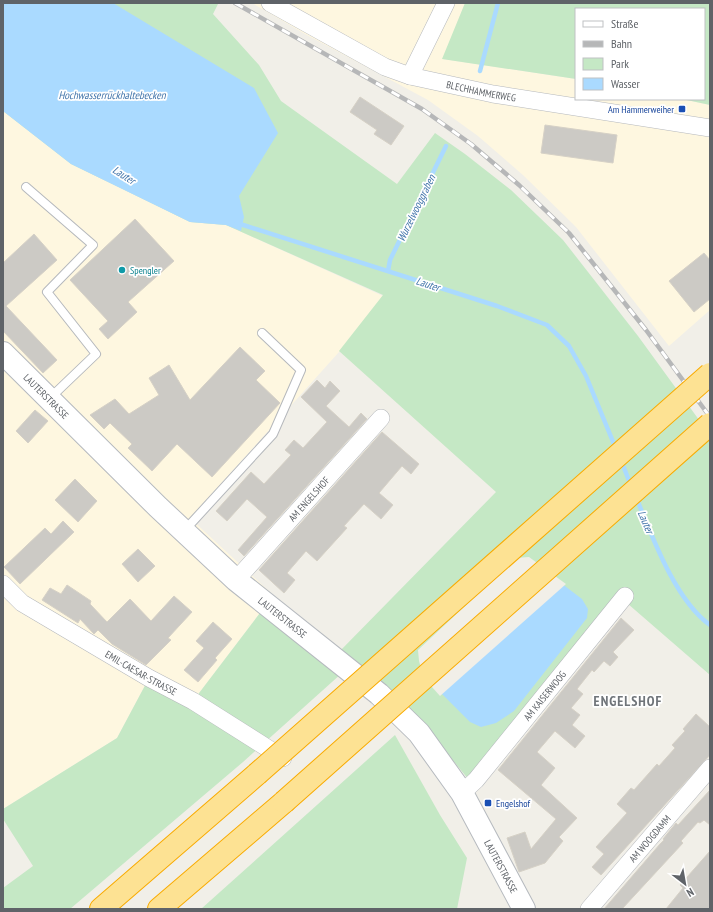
<svg xmlns="http://www.w3.org/2000/svg" width="713" height="912" viewBox="0 0 713 912" font-family="'PT Sans Narrow',sans-serif">
<style>
.commercial{fill:#fef7e0}
.green{fill:#c5e8c5}
.water{fill:#aadaff}
.pier{fill:#f1efe8}
.lines{fill:none;stroke-linecap:round;stroke-linejoin:round}
.stream{stroke:#aadaff;stroke-width:4.5}
.building{fill:#cccac5;stroke:#d6d1c6}
.lane-casing{stroke:#b5b8bc;stroke-width:10}
.street-casing{stroke:#b5b8bc;stroke-width:18}
.secondary-casing{stroke:#b6babf;stroke-width:24}
.highway-casing{stroke:#f9ab00;stroke-width:24}
.lane{stroke:#fff;stroke-width:8}
.street{stroke:#fff;stroke-width:17}
.secondary{stroke:#fff;stroke-width:22}
.highway{stroke:#fde293;stroke-width:22}
.rail-casing{stroke:#b6b7b8;stroke-width:4.5}
.rail{stroke:#fff;stroke-width:3;stroke-dasharray:9;stroke-linecap:butt}
.highway-bridge-casing{stroke:#f9ab00;stroke-width:24;stroke-linecap:butt}
.highway-bridge{stroke:#fde293;stroke-width:22}
.transit-dot{fill:#1a4fb4;stroke:#fff;stroke-width:1.5}
.culture-dot{fill:#0f9aa8;stroke:#fff;stroke-width:1.5}
.labels{text-anchor:middle;stroke-width:3.5;stroke-linejoin:round;paint-order:stroke}
.street-label{font-size:10px;fill:#5f6368;stroke:#fff}
.transit-label{font-size:10px;fill:#164399;stroke:#fff;text-anchor:end}
.culture-label{font-size:10px;fill:#0d838f;stroke:#fff;text-anchor:start}
.water-label{font-size:11px;font-style:italic;fill:#4174aa;stroke:#fff}
.district-label{font-size:14px;font-weight:bold;letter-spacing:1px;fill:#70757a;stroke:#fff}
</style>
<rect width="100%" height="100%" fill="#f1efe8"/>
<!-- commercial -->
<path class="commercial" d="M252 3H465L443 59 576 79V99H682L710 105V310L669 346 576 227 524 176 478 136 428 100 305 34Z
M3 111 71 164 190 222 226 225 383 296 339 352 190 518 273 595 263 609 193 701 149 678 117 738 3 809Z"/>
<!-- green -->
<path class="green" d="M3 3H216L218 4 213 14 259 65 281 101 397 184 435 133 465 154 511 190 563 240 638 336 710 435V675L620 597 469 780 419 719 340 651 496 492 339 351 383 295 226 225 190 222 137 196 71 164 3 111Z
M465 3H710V105L682 99H704V9H576V79L442 59Z
M263 609 342 673 243 762 70 909H3V888L33 866 3 819V809L117 738 149 678 193 701Z
M395 735 440 815 467 858 457 909H201Z"/>
<!-- water -->
<path class="water" d="M3 3H113L254 88 278 133 239 196 244 217 241 231 226 225 190 222 71 164 3 111Z
M528 558 582 599 588 609 587 618 514 711 496 723 481 727 470 722 425 677Z"/>
<!-- pier -->
<path class="pier" d="M529 557 566 584 440 696 424 678 419 661 418 650 516 558Z"/>
<g class="lines">
<!-- stream -->
<path class="stream" d="M480 71 498 3
M237 223 497 306 547 325 569 346 586 376 616 449
M388 271 390 260 446 146
M621 460 631 486
M636 497C652 536 675 600 710 625"/>
</g>
<!-- building -->
<path class="building" d="M360 97 404 126 391 145 374 134 377 130 350 112Z
M545 125 617 135 613 163 541 153Z
M135 219 174 261 128 302 137 312 108 339 99 329 108 321 70 280Z
M34 234 57 260 6 306 57 360 43 373 3 331V263Z
M704 253 710 260V299L694 312 669 281Z
M240 347 265 371 256 380 280 403 212 477 177 444 152 471 128 448 132 444 110 423 104 429 90 415 115 399 129 414 159 395 149 378 169 365 190 400Z
M317 380 325 388 330 381 340 391 326 406 349 427 361 413 367 419 244 556 238 550 267 517 247 499 227 521 216 511 251 472 264 484 291 455 285 450 294 440 303 448 327 422 301 397Z
M35 410 48 421 28 443 16 431Z
M382 432 419 464 411 474 402 466 379 493 393 505 381 519 364 504 344 526 347 528 317 561 306 551 287 573 295 580 284 593 259 570Z
M75 479 97 501 78 522 55 500Z
M63 521 74 532 20 584 4 567 45 528 51 534Z
M138 549 155 566 138 582 122 564Z
M67 585 91 601 90 604 107 622 130 599 151 621 174 596 192 612 168 638 171 640 146 665 112 644 98 630 94 634 80 619 78 623 42 600 50 588 61 594Z
M621 618 634 630 613 652 618 657 610 666 604 661 594 672 592 670 577 689 583 694 571 708 580 715 572 725 585 736 575 748 555 731 537 752 555 768 541 785 577 818 559 837 563 841 545 863 519 872 507 838 525 832 531 849 556 819 498 770Z
M213 622 232 639 215 658 217 660 198 682 184 670 204 648 196 641Z
M696 714 710 727V755L601 875 592 867 604 854 596 847 627 813 617 804 631 788 634 790 657 764 659 766 675 748 672 745 685 731 683 729Z
M710 790V825L704 820 700 823 698 822 681 841 683 843 622 909H604L660 844 664 840 663 839 676 823 678 825Z
M710 851V909H666L683 888 680 885Z"/>
<g class="lines">
<defs>
<path id="lane" d="M26 187 93 245 47 292 96 354 49 399
M184 531 273 434 301 370 262 333"/>
<g id="street">
<path id="s1" d="M270 3 385 67 410 76 493 94 710 128"/>
<path d="M410 76 446 3"/>
<path id="s2" d="M236 580 381 418"/>
<path id="s3" d="M3 584 22 603 149 678 193 701 283 758"/>
<path id="s4" d="M462 793 476 780 625 596"/>
<path id="s5" d="M589 909 710 768"/>
</g>
<g id="secondary">
<path id="s6" d="M3 353 158 507 236 580 379 694 419 733 462 793 524 909"/>
</g>
<path id="highway" d="M101 909 257 774
M159 909 284 802"/>
</defs>
<!-- lane casing -->
<use href="#lane" class="lane-casing"/>
<!-- street casing -->
<use href="#street" class="street-casing"/>
<!-- secondary casing -->
<use href="#secondary" class="secondary-casing"/>
<!-- highway casing -->
<use href="#highway" class="highway-casing"/>
<!-- lane -->
<use href="#lane" class="lane"/>
<!-- street -->
<use href="#street" class="street"/>
<!-- secondary -->
<use href="#secondary" class="secondary"/>
<!-- highway -->
<use href="#highway" class="highway"/>
<defs>
<path id="rail" d="M235 3 422 109 471 144 519 185 569 233 646 330 710 417"/>
</defs>
<!-- rail casing -->
<use href="#rail" class="rail-casing"/>
<!-- rail -->
<use href="#rail" class="rail"/>
<defs>
<path id="highway-bridge" d="M257 774 710 374
M284 802 710 424"/>
</defs>
<!-- highway-bridge casing -->
<use href="#highway-bridge" class="highway-bridge-casing"/>
<!-- highway-bridge -->
<use href="#highway-bridge" class="highway-bridge"/>
</g>
<!-- markers -->
<g class="transit-dot">
<rect x="678" y="105" width="8" height="8" rx="2"/>
<rect x="484" y="799" width="8" height="8" rx="2"/>
</g>
<circle class="culture-dot" cx="122" cy="270" r="4"/>
<g class="labels">
<!-- street labels -->
<g class="street-label">
<text dy="4" stroke="none"><textPath href="#s1" startOffset="231">BLECHHAMMERWEG</textPath></text>
<text dy="4" stroke="none"><textPath href="#s6" startOffset="61">LAUTERSTRASSE</textPath></text>
<text dy="4" stroke="none"><textPath href="#s2" startOffset="109">AM ENGELSHOF</textPath></text>
<text dy="4" stroke="none"><textPath href="#s6" startOffset="385">LAUTERSTRASSE</textPath></text>
<text dy="4" stroke="none"><textPath href="#s3" startOffset="165">EMIL-CAESAR-STRASSE</textPath></text>
<text dy="4" stroke="none"><textPath href="#s4" startOffset="128">AM KAISERWOOG</textPath></text>
<text dy="4" stroke="none"><textPath href="#s5" startOffset="93">AM WOOGDAMM</textPath></text>
<text dy="4" stroke="none"><textPath href="#s6" startOffset="721">LAUTERSTRASSE</textPath></text>
</g>
<!-- transit labels -->
<g class="transit-label">
<text x="674" y="113">Am Hammerweiher</text>
<text x="496" y="807" text-anchor="start">Engelshof</text>
</g>
<!-- culture labels -->
<g class="culture-label">
<text x="130" y="274">Spengler</text>
</g>
<!-- water labels -->
<g class="water-label">
<text x="112" y="99">Hochwasserrückhaltebecken</text>
<text transform="translate(124 175) rotate(32)" y="4">Lauter</text>
<text transform="translate(416 208) rotate(-64)" y="4">Wurzelwooggraben</text>
<text transform="translate(428 284) rotate(18)" y="4">Lauter</text>
<text transform="translate(646 522) rotate(67)" y="4">Lauter</text>
</g>
<!-- district labels -->
<g class="district-label">
<text x="628" y="706">ENGELSHOF</text>
</g>
</g>
<!-- border -->
<rect width="713" height="912" fill="none" stroke="#5f6368" stroke-width="8"/>
<!-- legend -->
<rect x="575" y="8" width="130" height="92" fill="#ffffff" stroke="#bfc1c3"/>
<rect x="583" y="21" width="20" height="6" fill="#ffffff" stroke="#bfc1c3"/>
<text x="611" y="28" font-size="12" fill="#5f6368">Straße</text>
<rect x="583" y="41" width="20" height="6" fill="#b6b7b8" stroke="#bfc1c3"/>
<text x="611" y="48" font-size="12" fill="#5f6368">Bahn</text>
<rect x="583" y="58" width="20" height="12" fill="#c5e8c5" stroke="#bfc1c3"/>
<text x="611" y="68" font-size="12" fill="#5f6368">Park</text>
<rect x="583" y="78" width="20" height="12" fill="#aadaff" stroke="#bfc1c3"/>
<text x="611" y="88" font-size="12" fill="#5f6368">Wasser</text>
<!-- north arrow -->
<g transform="translate(685 884) rotate(149)" stroke="#ffffff" stroke-width="3" paint-order="stroke">
<path d="M0-3L7 15L0 10L-7 15Z" fill="#5f6368"/>
<text y="-6" font-size="11" font-weight="bold" text-anchor="middle" fill="#5f6368">N</text>
</g>
</svg>
